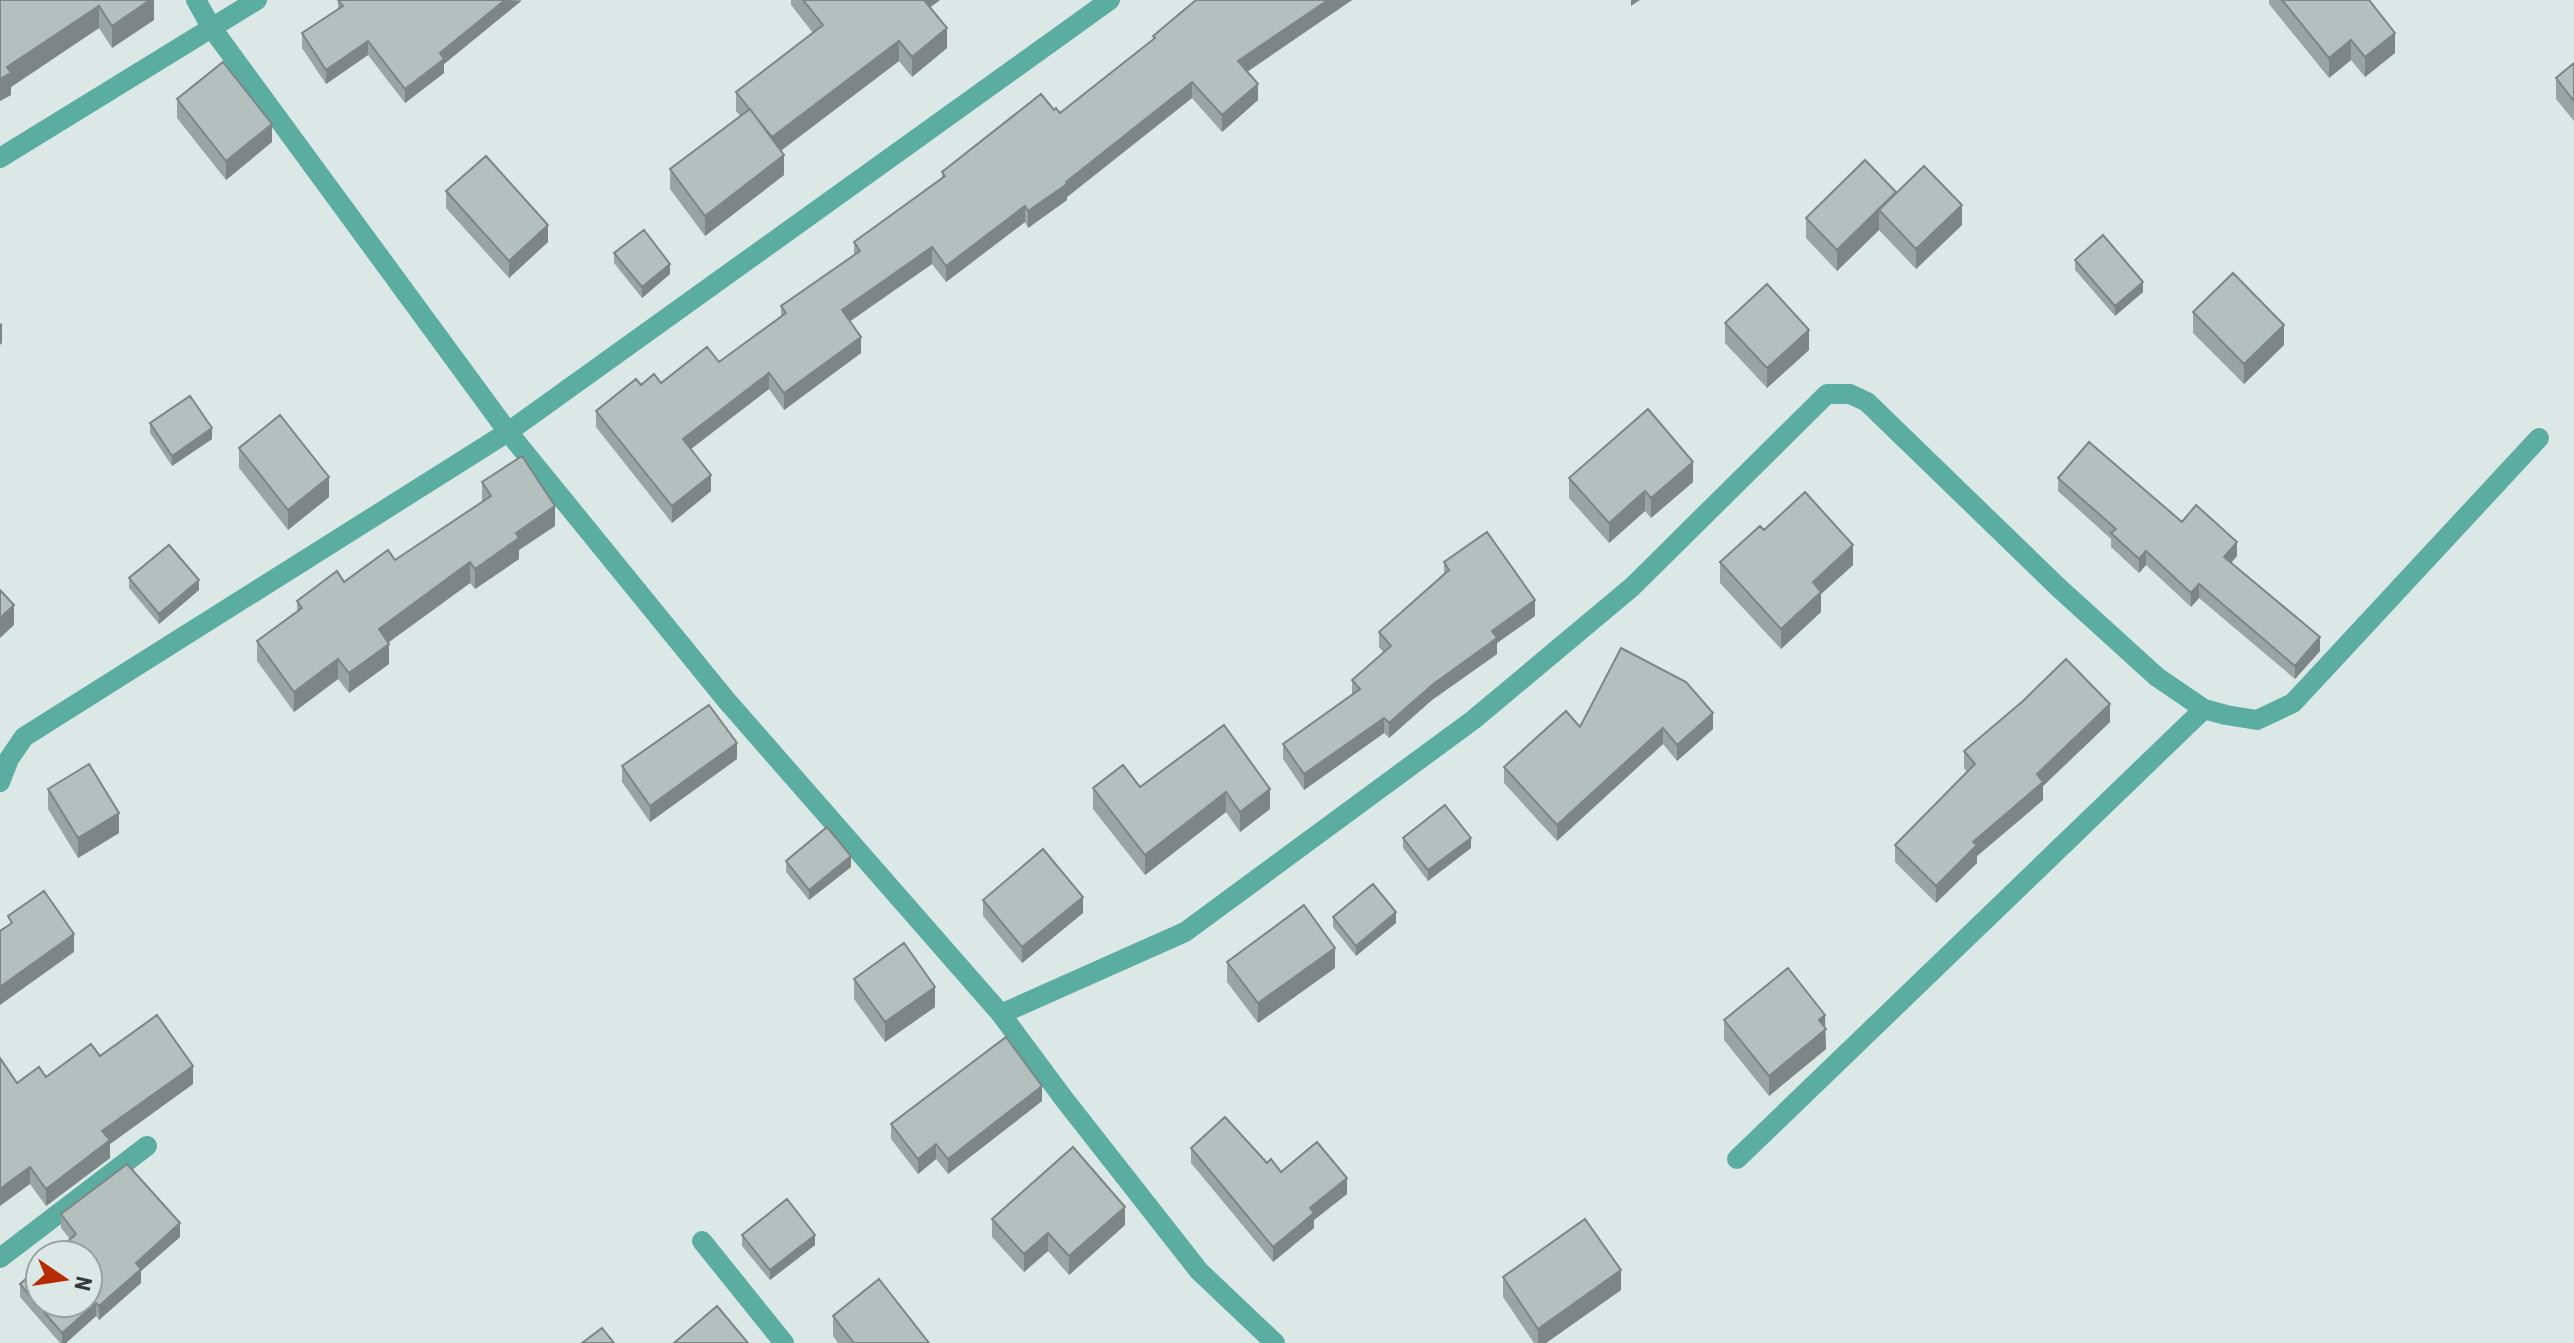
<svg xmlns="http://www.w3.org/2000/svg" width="2574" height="1343" viewBox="0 0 2574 1343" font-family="'Roboto Condensed',sans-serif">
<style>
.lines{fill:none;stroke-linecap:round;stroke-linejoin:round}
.minor{stroke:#5baca1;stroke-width:20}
.wall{fill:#9aa5a3}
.shaded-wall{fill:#7d8685}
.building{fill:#b3c0be;stroke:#7d8685;stroke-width:2}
</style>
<rect width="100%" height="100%" fill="#dbe8e6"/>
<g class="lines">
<!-- minor -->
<path class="minor" d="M196 0 211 27 508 432 727 701 1001 1014 1064 1099 1199 1271 1275 1343
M0 158 257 0
M0 782 9 759 24 737 508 432 1110 0
M1001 1014 1185 932 1473 720 1632 587 1827 394H1850L1867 402 2059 588 2157 677 2204 709 2226 715 2257 720 2293 703 2539 438
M1737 1159 2204 709
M702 1241 784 1343
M0 1258 147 1146"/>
</g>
<!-- wall -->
<path class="wall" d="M0 0H154V20L112 48 99 28 11 87V95L0 101Z
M338 0H521V1L444 64V73L405 103 368 55 326 84 302 48V33L338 9Z
M791 0H940L930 7 947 48 912 77 899 61 781 151 784 175 705 236 670 189V169L740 116 736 111V92L813 33 791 5Z
M1196 0H1352L1247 72 1258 100 1222 132 1192 98 1067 197V200L1028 228 1025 222 946 282 932 264 850 321 861 353 784 410 769 389 691 449 711 491 672 523 596 427V411L641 385 661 383 719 362 781 317V306L854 256V242L942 179V172L1054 110 1060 113 1153 40V36Z
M2269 0H2369L2395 53 2365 77 2351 60 2329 78 2269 4Z
M2574 63V121L2556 99V78Z
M177 99 272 142 226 180 177 118Z
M446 191 548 242 509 278 446 208Z
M1896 193 1962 225 1916 269 1879 230 1837 271 1806 238V218Z
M614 253 670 274 642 298 614 263Z
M2075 260 2143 292 2115 316 2075 270Z
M2193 312 2284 345 2244 384 2193 333Z
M1725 323 1809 350 1767 388 1725 343Z
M150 423 212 439 172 466 150 433Z
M239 448 329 497 288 530 239 468Z
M1569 478 1693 482 1651 518 1645 511 1609 543 1569 498Z
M2058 478 2182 522 2237 556 2231 563 2320 651 2295 679 2199 598 2191 607 2146 565 2139 573 2111 547V539L2058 491Z
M482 482 555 526 519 550V559L475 589 470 583 388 643 389 664 349 693 338 679 294 712 257 661V641L297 613V601L344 582 395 560 482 502Z
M1764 530 1853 565 1821 594V612L1781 649 1720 583V562Z
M1444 562 1535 616 1497 643V654L1432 700 1389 738 1384 733 1304 790 1283 759V744L1352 695V680L1384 653 1379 647V632L1444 574Z
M129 578 199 590 159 624 129 588Z
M2110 722 2043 786V800L1977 856V863L1936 903 1895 862V845L1967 772 1964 768V751Z
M1224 725 1270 809 1240 832 1226 812 1145 875 1093 809V788L1140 787Z
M1580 727 1713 729 1677 761 1663 744 1557 841 1504 783V767Z
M737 759 650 822 622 782V766Z
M48 789 119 833 78 858 48 809Z
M1403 838 1471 848 1428 881 1403 848Z
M786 861 851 867 809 900 786 872Z
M983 900 1083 913 1022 963 983 916Z
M1333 917 1396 923 1356 956 1333 927Z
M1227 962 1335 968 1258 1023 1227 982Z
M854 979 935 1007 885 1042 854 999Z
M1724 1020 1825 1028 1826 1049 1769 1096 1724 1040Z
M100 1056 193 1084 110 1144V1158L46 1206 30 1184 17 1083 46 1077Z
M1042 1101 948 1174 936 1159 918 1174 891 1139V1124Z
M1191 1148 1267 1163 1281 1172 1347 1194 1314 1220V1228L1273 1262 1191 1163Z
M61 1214 180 1237 141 1271V1283L99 1320 96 1316 66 1343H60L20 1297V1284L70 1239 61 1228Z
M992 1219 1125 1225 1069 1275 1048 1251 1024 1272 992 1237Z
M742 1235 815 1245 770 1280 742 1246Z
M1503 1277 1621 1290 1546 1343H1534L1503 1297Z
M833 1316 929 1343H838L833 1336Z"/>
<!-- shaded-wall -->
<path class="shaded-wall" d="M150 0H154V20L112 48V26Z
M505 0 521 1 444 64V73L405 103V89L440 53Z
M920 0H940L920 15Z
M1328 0H1352L1238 78V61Z
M1631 0H1640L1631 6Z
M99 6V28L11 87V95L0 101V79L7 67Z
M947 28V48L912 77V57Z
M2395 33V53L2365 77V57Z
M2351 40V60L2329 78V58Z
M368 41V55L326 84V70Z
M899 41V61L772 157V137Z
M1192 82V98L1067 197V200L1028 228V211Z
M1258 84V100L1222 132V115Z
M272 124V142L226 180V161Z
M784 155V175L705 236V216Z
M1896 192 1879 210V230L1837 271V250Z
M1962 205V225L1916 269V249Z
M1025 206V222L946 282V266Z
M548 225V242L509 278V261Z
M932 247V264L842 327V310Z
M670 264V274L642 298V287Z
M2143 282V292L2115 316V306Z
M2 323V343L0 345V324Z
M2284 325V345L2244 384V364Z
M1809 330V350L1767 388V368Z
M861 337V353L784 410V393Z
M769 373V389L683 455V439Z
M212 428V439L172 466V456Z
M1693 462V482L1651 518V498Z
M711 475V491L672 523V506Z
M329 477V497L288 530V510Z
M1645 491V511L1609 543V523Z
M555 506V526L519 550V559L475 589V569L516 533Z
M2237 542V556L2224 571V557Z
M1853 545V565L1821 594V612L1781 649V629L1813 582Z
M2146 551V565L2139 573V559Z
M470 562V583L379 649V629Z
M199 580V590L159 624V614Z
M2199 584V598L2191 607V593Z
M1535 600V616L1497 643V654L1432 700 1389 738V723L1492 631Z
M14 605V625L0 638V618Z
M2320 637V651L2295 679V666Z
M389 644V664L349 693V673Z
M338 659V679L294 712V692Z
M2110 704V722L2043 786V800L1977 856V863L1936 903V886L1973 842 2037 774Z
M1713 713V729L1677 761V745Z
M1384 718V733L1304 790V774Z
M1663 728V744L1557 841V825Z
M737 743V759L650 822V806Z
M1270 789V809L1240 832V812Z
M1226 792V812L1145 875V855Z
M119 813V833L78 858V838Z
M1471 838V848L1428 881V870Z
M851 856V867L809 900V890Z
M1083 897V913L1022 963V947Z
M1396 912V923L1356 956V946Z
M74 934V952L0 1005V987Z
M1335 948V968L1258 1023V1003Z
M935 987V1007L885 1042V1022Z
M1825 1015 1826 1049 1769 1096V1076L1819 1020Z
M193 1066V1084L110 1144V1158L46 1206V1189L102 1131Z
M1042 1086V1101L948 1174V1159Z
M936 1144V1159L918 1174V1159Z
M30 1167V1184L0 1206V1189Z
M1347 1178V1194L1314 1220V1228L1273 1262V1247L1310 1208Z
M1125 1207V1225L1069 1275V1256Z
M180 1223V1237L141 1271V1283L99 1320V1306L136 1263Z
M1048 1233V1251L1024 1272V1254Z
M815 1235V1245L770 1280V1270Z
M1621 1270V1290L1546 1343H1538V1329Z
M96 1303V1316L66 1343H62V1333Z"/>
<!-- building -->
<path class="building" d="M0 0H150L112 26 99 6 7 67 11 73 0 79Z
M338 0H505L440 53 444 59 405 89 368 41 326 70 302 33 343 6Z
M803 0H924L947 28 912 57 899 41 772 137 736 92 823 25Z
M1196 0H1328L1238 61 1258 84 1222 115 1192 82 1066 182 1067 184 1028 211 1025 206 946 266 932 247 842 310 861 337 784 393 769 373 683 439 711 475 672 506 596 411 636 379 641 385 654 374 661 383 707 347 719 362 786 313 781 306 860 251 854 242 945 176 942 172 1041 94 1054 110 1056 108 1060 113 1155 38 1153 36Z
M2282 0H2369L2395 33 2365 57 2351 40 2329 58Z
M223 62 272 124 226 161 177 99Z
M2574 63V101L2556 78Z
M750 109 784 155 705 216 670 169Z
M486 156 548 225 509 261 446 191Z
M1865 160 1896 192 1837 250 1806 218Z
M1924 166 1962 205 1916 249 1879 210Z
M644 230 670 264 642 287 614 253Z
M2103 235 2143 282 2115 306 2075 260Z
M2233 273 2284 325 2244 364 2193 312Z
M1767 284 1809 330 1767 368 1725 323Z
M190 396 212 428 172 456 150 423Z
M1648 409 1693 462 1651 498 1645 491 1609 523 1569 478Z
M280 415 329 477 288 510 239 448Z
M2089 442 2182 522 2196 505 2237 542 2224 557 2320 637 2295 666 2199 584 2191 593 2146 551 2139 559 2111 533 2116 529 2058 478Z
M522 456 555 506 516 533 519 538 475 569 470 562 379 629 389 644 349 673 338 659 294 692 257 641 302 608 297 601 337 571 344 582 388 550 395 560 491 496 482 482Z
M1805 492 1853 545 1813 582 1821 592 1781 629 1720 562 1760 526 1764 530Z
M1487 532 1535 600 1492 631 1497 638 1432 685 1389 723 1384 718 1304 774 1283 744 1360 689 1352 680 1391 646 1379 632 1449 570 1444 562Z
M169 545 199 580 159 614 129 578Z
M0 590 14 605 0 618Z
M1621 648 1686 682 1713 713 1677 745 1663 728 1557 825 1504 767 1566 711 1580 727Z
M2066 659 2110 704 2037 774 2043 782 1973 842 1977 845 1936 886 1895 845 1975 764 1964 751 2023 701Z
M709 705 737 743 650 806 622 766Z
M1224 725 1270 789 1240 812 1226 792 1145 855 1093 788 1123 765 1140 787Z
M89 764 119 813 78 838 48 789Z
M1445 805 1471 838 1428 870 1403 838Z
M827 827 851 856 809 890 786 861Z
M1043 849 1083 897 1022 947 983 900Z
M1373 884 1396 912 1356 946 1333 917Z
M44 891 74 934 0 987V931L12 923 8 916Z
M1304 905 1335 948 1258 1003 1227 962Z
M904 943 935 987 885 1022 854 979Z
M1788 968 1825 1015 1819 1020 1826 1029 1769 1076 1724 1020Z
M157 1015 193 1066 102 1131 110 1140 46 1189 30 1167 0 1189V1058L17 1083 39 1067 46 1077 91 1044 100 1056Z
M1006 1037 1042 1086 948 1159 936 1144 918 1159 891 1124Z
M1225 1117 1267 1163 1271 1159 1281 1172 1317 1142 1347 1178 1310 1208 1314 1213 1273 1247 1191 1148Z
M1073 1147 1125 1207 1069 1256 1048 1233 1024 1254 992 1219Z
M127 1164 180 1223 136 1263 141 1269 99 1306 96 1303 62 1333 20 1284 40 1266V1303H88V1255H52L76 1234 61 1214Z
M787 1199 815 1235 770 1270 742 1235Z
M1585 1219 1621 1270 1538 1329 1503 1277Z
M879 1279 929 1343H854L833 1316Z
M717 1306 748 1343H674Z
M602 1328 614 1343H582Z"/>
<!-- north arrow -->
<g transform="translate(64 1279) rotate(103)"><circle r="38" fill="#dbe8e6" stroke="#98a2a0" stroke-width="2"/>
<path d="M0-6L14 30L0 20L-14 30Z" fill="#b62c00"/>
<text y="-12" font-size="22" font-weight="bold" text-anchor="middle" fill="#333938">N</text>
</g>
</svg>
